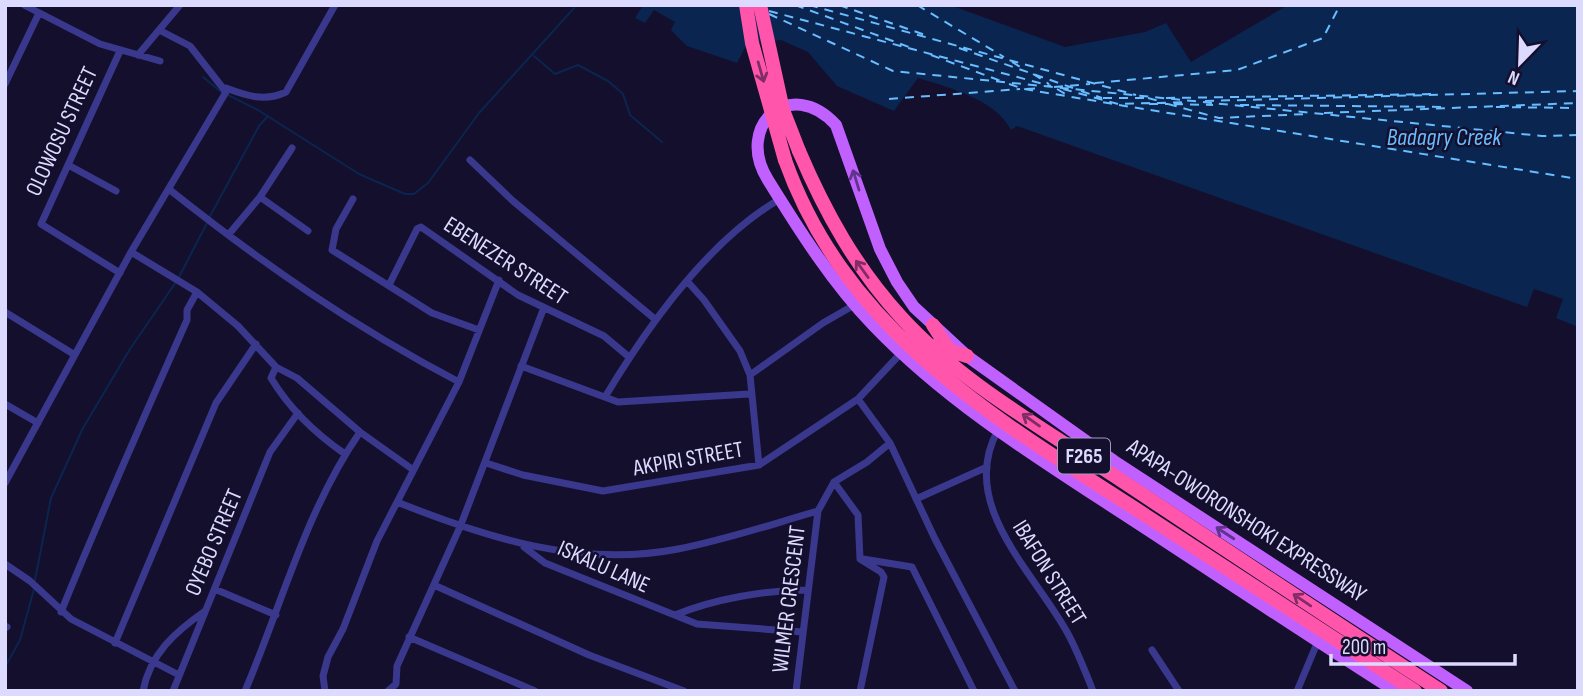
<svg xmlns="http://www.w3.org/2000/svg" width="1583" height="696" viewBox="0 0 1583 696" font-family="'Sofia Sans Condensed',sans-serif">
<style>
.water{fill:#0a2550}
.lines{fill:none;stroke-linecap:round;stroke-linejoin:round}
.stream{stroke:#0a2550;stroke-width:2}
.ferry{stroke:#68bcff;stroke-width:2;stroke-dasharray:9 7;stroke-linecap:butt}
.street{stroke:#39388d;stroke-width:7}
.primary{stroke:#c061ff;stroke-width:12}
.highway{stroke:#f5a;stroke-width:14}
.highway-bridge{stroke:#f5a;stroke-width:14}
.oneway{stroke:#7e2e65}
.oneway2{stroke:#61348b}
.labels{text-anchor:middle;stroke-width:5;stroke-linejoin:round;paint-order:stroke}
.shield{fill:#140f2c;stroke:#a19dc0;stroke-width:2}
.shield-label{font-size:21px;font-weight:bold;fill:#dddaff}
.street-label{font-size:23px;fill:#dddaff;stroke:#140f2c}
.water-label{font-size:24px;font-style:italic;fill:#68bcff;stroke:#140f2c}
</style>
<rect width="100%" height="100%" fill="#140f2c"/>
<!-- water -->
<path class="water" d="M643 5H950L1065 47 1145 32 1166 23 1191 62 1288 5H1578V327L1556 318 1563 299 1534 289 1527 307 1017 126 1011 130C995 99 950 88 918 78L894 111 837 86 808 52 781 40 747 44 737 63 687 46 671 30 675 22 654 10 645 23 635 18Z"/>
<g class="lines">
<!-- stream -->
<path class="stream" d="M534 56 555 74 578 65 608 81 623 94 630 115 662 142
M203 77 221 92
M226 94 258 110 359 174 405 194H414L428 183 479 113 574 8
M209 218 259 126 268 116
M179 277 207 223
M35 580 51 498 83 428 130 349 176 282
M5 667 20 640 34 589"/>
<!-- ferry -->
<path class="ferry" d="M795 5 909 47
M809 5 1136 95
M839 5 928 36
M917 5 1004 57
M769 11 1051 86
M769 14 893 71 1542 136 1578 135
M959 48 1073 88
M931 55 1001 81
M1012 62 1025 70
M1033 74 1049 84
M1095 83 1237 70 1323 38 1340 5
M1009 84 1024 89 1114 104
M1054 87 1090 84
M1026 89 1041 88
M1057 89 1067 95
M1063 89 1118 104 1189 102
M1081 91 1102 98
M1103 98H1146
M1148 98 1159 101
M1166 98 1437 94
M889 99 1020 89
M1205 101 1578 91
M1149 104H1168
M1168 104 1219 118 1307 114
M1174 104 1213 105
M1119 105 1578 179
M1240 105 1448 107
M1496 107 1578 108
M1324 113 1578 103"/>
<!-- street -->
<path class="street" d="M24 5 100 44 160 61
M138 55 180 5
M5 84 39 13
M226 88C247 96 265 102 286 92L335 5
M470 160 513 201 656 320
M70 166 116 191
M170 190C263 264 354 327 459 382
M260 197 308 231
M353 199 336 229 332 250 432 313 479 330
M229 234 260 197 292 148
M131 252 197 292 238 326 276 367 297 378 360 432 412 469
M120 273 41 224 120 51
M687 281 704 300 740 351 750 375 759 465
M389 285 417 229 421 227 518 295 604 336 629 357
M5 312 75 355
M521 366 618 402 749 394
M276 367 271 378C289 408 316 434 345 454
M750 375 823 323 856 304
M605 397C647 327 709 240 780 199
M858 399 890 443 935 539 1015 691
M5 404 38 423
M998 430C957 504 1034 572 1067 632 1077 650 1085 671 1093 691
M486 463 523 475 603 491 759 465 858 399 902 352
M834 482 858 515 860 559 881 572 884 577 860 691
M5 483 131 252 226 92 190 46 161 31
M916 499 987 467
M397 502C487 538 580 568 678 549 726 540 772 524 818 511L834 482 867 462 890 443
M524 547 545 563 697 624 803 632
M863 559 912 567 974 691
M5 564 30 581 71 619 179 675
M434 585 589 655 684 691
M217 590 276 615
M61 612C101 513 144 417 187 320V310L197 292
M675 615C714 599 765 590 808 590
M5 626 7 627
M409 637 535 691
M115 643 216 403 256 344
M1152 650 1179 691
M143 691C150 654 175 632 205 611
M173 691 270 452 298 413
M245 691C282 604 306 510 360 432
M325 691 323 676 328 657 343 629 377 541 459 382 499 280
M388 691 396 684 397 666 460 527 543 310
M796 691 818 511
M1297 691 1318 641"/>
<!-- primary -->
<path class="primary" d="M1395 691C1305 634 1217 575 1128 517 1039 459 948 403 874 326 833 284 799 230 768 180 734 126 790 75 836 125L880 249 897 282 914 307 967 356 1114 461 1467 691"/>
<!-- highway -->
<path class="highway" d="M799 151C825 212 856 268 901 317 959 381 1041 427 1113 475 1222 547 1331 620 1441 691
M785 160C847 335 1000 421 1148 517 1237 575 1326 633 1415 691
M933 325 951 353
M935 346 967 356"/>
<!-- highway-bridge -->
<path class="highway-bridge" d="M746 5 752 43 785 160
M760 5 783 110 799 151"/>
</g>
<!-- one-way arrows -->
<defs><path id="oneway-shaft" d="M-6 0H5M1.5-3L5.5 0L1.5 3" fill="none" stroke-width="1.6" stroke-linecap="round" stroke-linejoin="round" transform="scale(1.75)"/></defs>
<g class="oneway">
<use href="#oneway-shaft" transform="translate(761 72) rotate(74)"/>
<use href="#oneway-shaft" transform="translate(862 269) rotate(-126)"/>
<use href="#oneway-shaft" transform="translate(1031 420) rotate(-145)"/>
<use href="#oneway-shaft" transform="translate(1302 600) rotate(-146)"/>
</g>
<g class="oneway2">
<use href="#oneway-shaft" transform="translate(856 180) rotate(-107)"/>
<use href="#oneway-shaft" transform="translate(1225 533) rotate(-147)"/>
</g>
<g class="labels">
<!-- shield labels -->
<rect class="shield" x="1058" y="438.5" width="52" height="35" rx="5"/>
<g class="shield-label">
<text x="1084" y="463">F265</text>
</g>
<!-- street labels -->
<g class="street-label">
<text transform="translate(61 131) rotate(-65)" y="8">OLOWOSU STREET</text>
<text transform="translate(506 260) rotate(33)" y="8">EBENEZER STREET</text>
<text transform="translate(688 458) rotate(-10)" y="8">AKPIRI STREET</text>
<text transform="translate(1247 520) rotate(33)" y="8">APAPA-OWORONSHOKI EXPRESSWAY</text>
<text transform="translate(213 542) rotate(-67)" y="8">OYEBO STREET</text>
<text transform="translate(604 566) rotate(24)" y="8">ISKALU LANE</text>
<text transform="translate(1050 572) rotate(58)" y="8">IBAFON STREET</text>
<text transform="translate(788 599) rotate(-83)" y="8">WILMER CRESCENT</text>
</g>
<!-- water labels -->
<g class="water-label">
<text x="1444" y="145">Badagry Creek</text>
</g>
</g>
<!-- border -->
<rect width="1583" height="696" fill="none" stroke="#dddaff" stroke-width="14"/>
<!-- north arrow -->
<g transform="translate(1520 63) rotate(203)" stroke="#140f2c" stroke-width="5" paint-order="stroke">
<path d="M0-5L12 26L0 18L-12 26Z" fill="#dddaff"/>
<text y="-10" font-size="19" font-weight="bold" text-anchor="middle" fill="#dddaff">N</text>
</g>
<!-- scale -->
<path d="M1331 654v10h184v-10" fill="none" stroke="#dddaff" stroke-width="3.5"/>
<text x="1342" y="654" font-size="21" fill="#dddaff" stroke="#140f2c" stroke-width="5" paint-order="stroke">200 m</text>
</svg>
